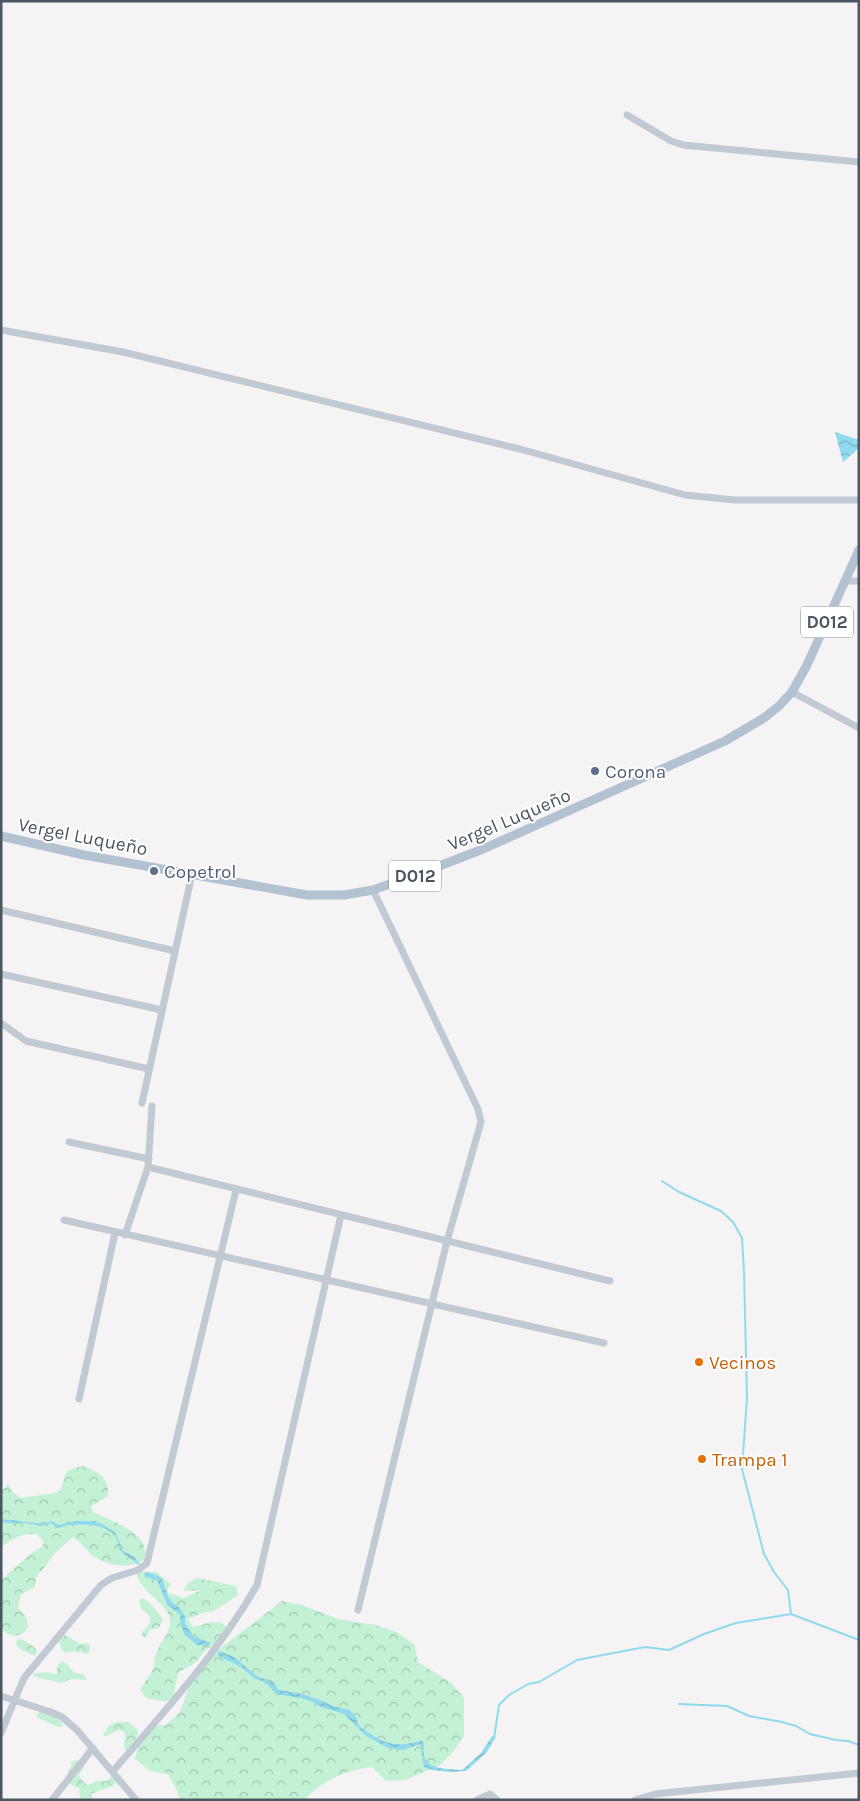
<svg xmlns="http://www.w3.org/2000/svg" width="860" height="1801" viewBox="0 0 860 1801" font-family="Karla,sans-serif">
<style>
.forest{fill:url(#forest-crowns)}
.water{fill:url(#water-waves)}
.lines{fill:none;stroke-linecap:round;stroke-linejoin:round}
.stream{stroke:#90daee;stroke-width:2}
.minor{stroke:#c1cad2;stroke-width:7}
.major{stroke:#b3c2d1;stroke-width:9}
.service-dot{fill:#5c6f8a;stroke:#fff;stroke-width:2}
.food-dot{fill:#e8710a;stroke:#fff;stroke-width:2}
.labels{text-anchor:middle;stroke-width:4;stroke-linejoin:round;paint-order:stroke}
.shield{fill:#fff;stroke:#808990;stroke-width:1}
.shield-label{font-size:18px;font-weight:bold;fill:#4a5661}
.service-label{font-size:19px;fill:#4e5e75;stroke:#fff;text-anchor:start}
.street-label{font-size:19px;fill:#4a5661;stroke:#fff}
.food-label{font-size:19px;fill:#c56008;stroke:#fff;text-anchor:start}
</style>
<defs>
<pattern id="forest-crowns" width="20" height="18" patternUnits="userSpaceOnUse" patternTransform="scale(1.25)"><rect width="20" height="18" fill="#c3f1d5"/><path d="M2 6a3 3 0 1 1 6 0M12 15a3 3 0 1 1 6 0" fill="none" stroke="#a0c6b0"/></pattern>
<pattern id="water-waves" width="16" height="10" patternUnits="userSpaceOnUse" patternTransform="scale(1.25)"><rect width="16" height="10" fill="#90daee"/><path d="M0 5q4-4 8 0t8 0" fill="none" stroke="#78b4c4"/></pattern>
</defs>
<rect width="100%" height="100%" fill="#f5f3f3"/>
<!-- forest -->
<path class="forest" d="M83 1466C97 1471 110 1477 108 1496L91 1506 93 1512C111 1522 150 1531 145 1559 131 1570 107 1566 93 1556 86 1550 81 1542 73 1537L54 1554 45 1567 38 1574 36 1578 35 1587 21 1594 18 1608C21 1612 25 1614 26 1618 34 1635 12 1642 1 1628V1580L30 1554 39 1549 43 1546V1541L37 1534C23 1533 12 1538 1 1548V1492L8 1484 13 1492 20 1498 55 1493 60 1491C68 1472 61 1471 83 1466Z
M136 1571 156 1572 171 1584 166 1592 184 1598 201 1590 183 1591 188 1583 197 1578 236 1586 238 1595 214 1611 205 1612 188 1619 193 1627 212 1622 222 1623 229 1631 224 1639 207 1649 195 1663 179 1672 176 1682 173 1701H163L146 1698 140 1690C144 1682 151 1675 154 1667 155 1664 154 1659 155 1656 163 1634 183 1624 158 1601 148 1592 138 1584 136 1571Z
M143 1598 151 1604 163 1619 159 1628 150 1630 145 1638 141 1634 150 1623V1618L148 1614 141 1609 139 1600Z
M282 1601 302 1605 338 1619 376 1625 396 1632 414 1644 418 1662 451 1683 464 1698V1736L453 1752 440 1765 405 1780 386 1781 372 1767C345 1770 322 1781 304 1800H180L177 1790 168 1774 150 1771 135 1759 140 1740 147 1727 166 1725 180 1712 193 1675 205 1660Z
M60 1634C68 1635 71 1639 77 1642 83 1646 84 1641 90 1645V1650L88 1654 74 1651 65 1653C59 1648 58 1641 60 1634Z
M18 1639C25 1640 33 1645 37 1651L35 1656 18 1648 16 1643Z
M62 1661 68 1665 74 1673 83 1674 87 1680 72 1679 60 1683 33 1676V1674L43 1672 57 1674V1667Z
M41 1709C50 1712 59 1717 63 1725L62 1727H58L36 1717Z
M118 1722H128L138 1730 136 1742 126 1752 124 1747 125 1734 122 1730C114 1729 110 1738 103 1735L109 1725Z
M75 1760 84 1763V1767L79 1775 84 1783 88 1785 97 1781H107L113 1774H122L113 1786 90 1794 94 1800H78L80 1798 79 1788 70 1784 67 1775 71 1766V1762Z"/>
<!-- water -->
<path class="water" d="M835 432 859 440V448L843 462Z
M1 1519 45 1524 51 1521 59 1525 76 1521H95L102 1524 115 1532 123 1551 133 1556 140 1564 138 1565C133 1559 123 1555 120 1550 118 1546 118 1540 115 1536 106 1523 81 1524 67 1525 63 1526 60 1528 56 1528L53 1524 50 1523C41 1529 35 1524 26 1523 18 1523 10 1524 1 1522Z
M147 1572 159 1576 162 1579 168 1596 173 1603 180 1608 185 1616V1623L193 1636 210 1643 208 1646 197 1645 185 1635 181 1626 180 1615 167 1604 157 1580 145 1577 144 1574Z
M219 1651 234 1657 257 1676 274 1683 279 1690 298 1693 318 1699 333 1706 350 1710 356 1717 359 1726C382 1742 393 1750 422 1740 425 1745 423 1749 424 1755 426 1770 450 1769 462 1770L481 1753 492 1736 496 1737 486 1753 466 1771 450 1772 433 1770 424 1767 420 1744 403 1750 388 1748 366 1736 344 1714 321 1707 313 1702 301 1698 276 1694 265 1682 255 1679 241 1667 217 1655Z"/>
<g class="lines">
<!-- stream -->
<path class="stream" d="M662 1181 679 1192 721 1211 733 1222 742 1238 744 1272 747 1398 742 1469 764 1554 774 1572 788 1590 791 1614
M679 1704 727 1706 749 1716 782 1722 796 1726 810 1734 836 1740 848 1741 859 1745
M494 1738 499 1705 509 1695 528 1684 539 1682 577 1660 645 1647 669 1650 704 1634 736 1623 791 1614 859 1640"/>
<!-- minor -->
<path class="minor" d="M627 115 671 141 683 145 859 162
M1 330 123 352 520 449 685 495 735 500H859
M845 581H859
M792 692 859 728
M1 910 175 951
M1 974 162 1010
M1 1023 26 1041 149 1069
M142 1103 192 874
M69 1142 149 1159
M148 1167 610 1281
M64 1220 604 1343
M125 1235 148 1167 152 1106
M79 1399 115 1233
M358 1610 447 1241 481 1122 478 1109 373 890
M1 1696 51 1712 62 1717 77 1730 136 1800
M1 1733 24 1678 101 1585 112 1578 138 1570 147 1563 236 1190
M113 1771C164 1712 218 1653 257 1585L341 1215
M52 1800 93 1748
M477 1800 490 1794 497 1800
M635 1800 655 1794 859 1773"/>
<!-- major -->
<path class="major" d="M1 836 84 855 307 895H344L373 890 429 870 483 849 725 741 764 718 779 706 792 692 807 665 859 550"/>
</g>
<!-- markers -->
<g class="service-dot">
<circle cx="595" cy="771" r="5"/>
<circle cx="154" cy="871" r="5"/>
</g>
<g class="food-dot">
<circle cx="699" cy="1362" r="5"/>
<circle cx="702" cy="1459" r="5"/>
</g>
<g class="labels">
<!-- shield labels -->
<g class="shield">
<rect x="801" y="606.5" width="52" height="31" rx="4"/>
<rect x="389" y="860.5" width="52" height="31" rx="4"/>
</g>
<g class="shield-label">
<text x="827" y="628">D012</text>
<text x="415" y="882">D012</text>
</g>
<!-- service labels -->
<g class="service-label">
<text x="605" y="778">Corona</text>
<text x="164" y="878">Copetrol</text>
</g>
<!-- street labels -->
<g class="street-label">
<text transform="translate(509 819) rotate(-23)" y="7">Vergel Luqueño</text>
<text transform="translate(83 836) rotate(11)" y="7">Vergel Luqueño</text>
</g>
<!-- food labels -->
<g class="food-label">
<text x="709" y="1369">Vecinos</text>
<text x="712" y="1466">Trampa 1</text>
</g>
</g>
<!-- border -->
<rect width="860" height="1801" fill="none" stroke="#4a5661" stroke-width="5"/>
</svg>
